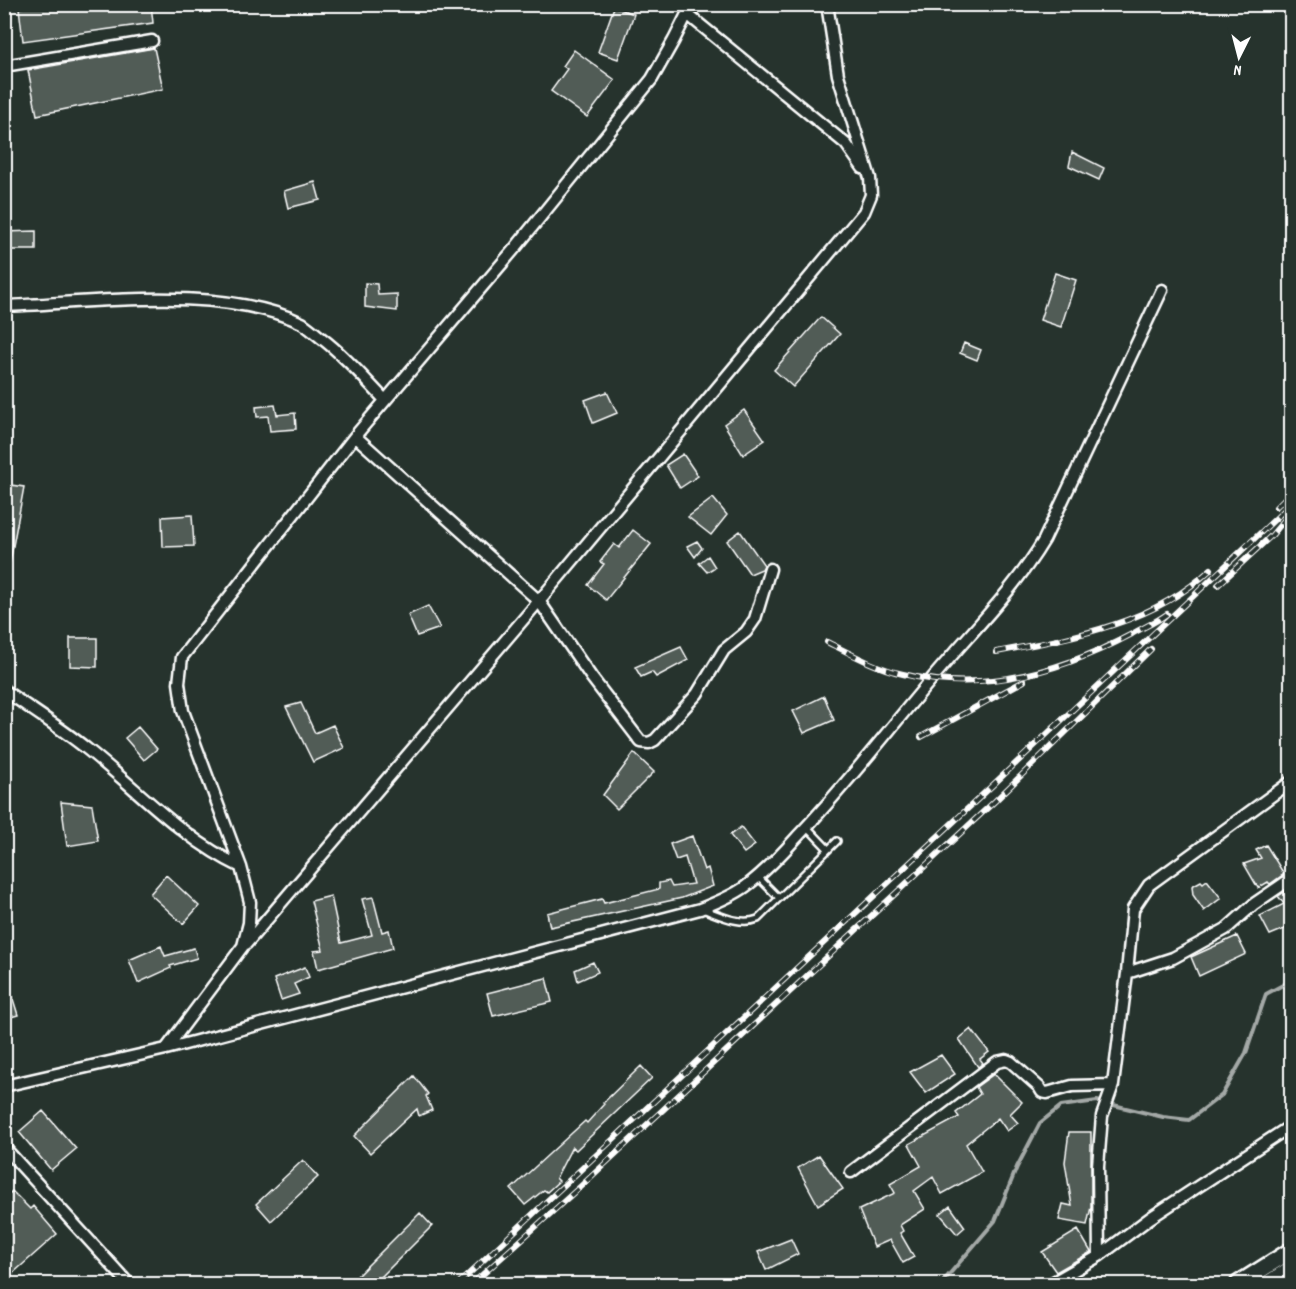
<svg xmlns="http://www.w3.org/2000/svg" width="1296" height="1289" viewBox="0 0 1296 1289" font-family="Dekko,sans-serif">
<style>
.lines{fill:none;stroke-linecap:round;stroke-linejoin:round}
.stream{stroke:#a4a9a7;stroke-width:4}
.building{fill:#515c57;stroke:#fff;stroke-width:1.5}
.lane-casing{stroke:#fff;stroke-width:10}
.street-casing{stroke:#fff;stroke-width:15}
.secondary-casing{stroke:#fff;stroke-width:20}
.lane{stroke:#26332d;stroke-width:5}
.street{stroke:#26332d;stroke-width:10}
.secondary{stroke:#26332d;stroke-width:15}
.rail-casing{stroke:#fff;stroke-width:6}
.rail{stroke:#26332d;stroke-width:4;stroke-dasharray:11;stroke-linecap:butt}
</style>
<rect width="100%" height="100%" fill="#26332d"/>
<filter id="ink" filterUnits="userSpaceOnUse"><feTurbulence type="fractalNoise" baseFrequency=".0167" numOctaves="2"/><feDisplacementMap in="SourceGraphic" scale="12" xChannelSelector="R" yChannelSelector="G"/><feConvolveMatrix kernelMatrix="1 2 1 2 8 2 1 2 1" color-interpolation-filters="sRGB"/></filter>
<g filter="url(#ink)">
<g class="lines">
<!-- stream -->
<path class="stream" d="M941 1284 995 1221 1017 1167 1040 1123 1061 1106 1097 1101 1163 1117 1189 1120 1222 1095 1246 1053 1266 994 1292 980"/>
</g>
<!-- building -->
<path class="building" d="M44 4H151L153 23 23 41 19 8Z
M614 7 634 14 618 59 598 52Z
M154 48 163 89 37 115 28 70Z
M574 50 615 80 587 117 551 91 567 69 563 66Z
M1072 152 1104 168 1099 180 1069 166Z
M315 182 320 200 288 208 284 191Z
M36 231V250H4V232Z
M1055 273 1076 280 1061 327 1040 320Z
M365 283 377 284 378 295 397 294V311L365 307Z
M821 317 840 334 793 387 774 370Z
M964 343 981 350 977 360 960 353Z
M607 392 617 413 593 423 585 400Z
M275 405 277 415 295 413 296 429 270 431 268 416 257 417 256 407Z
M744 410 765 440 743 455 724 424Z
M683 454 698 476 680 488 666 465Z
M4 484 24 487 10 562H4Z
M713 498 727 515 711 535 688 517Z
M192 515 194 546 163 547 162 517Z
M633 530 651 544 606 600 588 585 604 564 600 562 614 544 619 548Z
M740 531 764 565 762 569 750 574 727 541Z
M697 541 702 548 695 557 687 546Z
M708 556 715 567 707 572 699 563Z
M428 606 440 628 417 636 408 615Z
M70 638H97V667L70 666Z
M681 647 688 660 656 677 652 672 641 677 635 667Z
M824 696 834 720 804 733 793 711Z
M301 703 315 733 333 725 344 748 313 762 286 707Z
M138 727 157 749 144 760 125 738Z
M634 753 654 772 617 809 603 795Z
M61 802 92 805 98 841 67 846Z
M741 827 755 845 744 853 730 835Z
M692 836 704 870 708 868 713 886 682 898 550 927 547 913 602 899 604 903 659 889V883L669 881 672 887 693 884 685 857 676 860 670 844Z
M1266 845 1284 874 1270 884 1268 882 1258 888 1244 864 1261 858 1256 850Z
M166 875 199 906 183 924 150 894Z
M1207 880 1221 898 1204 911 1193 895 1192 886 1201 881 1203 883Z
M1292 887V926L1270 935 1260 916 1284 904 1278 896Z
M331 896 341 943 372 935 362 899 373 897 382 932 389 930 393 948 318 969 314 951 323 950 311 901Z
M1237 936 1246 954 1199 976 1191 957Z
M161 946 165 956 194 948 197 958 170 966 171 968 138 983 129 960Z
M593 962 598 972 578 981 575 970Z
M305 967 309 977 294 984 299 994 281 1000 274 979Z
M546 978 552 1002 493 1016 487 993Z
M4 980H7L18 1015 4 1019Z
M971 1029 989 1052 980 1059 983 1063 978 1067 959 1039Z
M941 1055 955 1074 926 1093 910 1072Z
M641 1066 652 1078 576 1150 572 1147 556 1178 559 1181 547 1192 544 1190 525 1205 511 1189 585 1121 587 1123 604 1104 603 1103Z
M994 1074 1022 1102 1010 1114 1018 1123 1007 1131 998 1118 966 1144 982 1172 942 1194 933 1177 914 1191 925 1209 900 1225 903 1231 900 1233 914 1257 903 1263 890 1240 874 1247 859 1210 895 1193 890 1184 921 1166 909 1144 959 1117 956 1113 980 1094 976 1087Z
M414 1076 428 1094 426 1096 432 1110 419 1116 417 1109 370 1153 354 1136Z
M43 1111 76 1149 51 1170 19 1132Z
M1069 1132H1091V1207L1087 1225 1059 1220 1063 1204 1072 1206 1065 1162Z
M819 1155 843 1189 818 1205 798 1168Z
M303 1160 318 1177 271 1221 256 1204Z
M12 1191 30 1209 33 1206 57 1234 12 1274 4 1265V1199Z
M950 1206 965 1227 957 1234 940 1214Z
M420 1213 432 1226 374 1284H349Z
M1078 1230 1091 1252 1056 1272 1042 1252Z
M791 1239 798 1254 766 1270 758 1252Z"/>
<g class="lines">
<defs>
<path id="lane" d="M807 827 828 849
M758 877 779 898
M702 909C719 915 740 926 758 919L837 841"/>
<path id="street" d="M687 14 846 144 863 168
M4 66 152 41
M4 306C95 303 219 284 302 323 308 327 314 332 320 337 345 356 364 378 385 400
M355 436 539 601 592 678 641 742 649 743 655 740 697 694 724 650 746 632 755 619 770 569
M4 690C32 710 61 728 87 749 140 791 181 838 241 867
M246 944 539 601 864 212 871 195 870 178 838 75 827 4
M1127 973 1173 958 1226 929 1254 904 1292 878
M166 1049 243 946 249 923 250 902 241 867 183 711 179 683 182 657 355 436 516 247 652 79 674 40 687 14 688 4
M4 1086 166 1049 700 909C715 903 731 897 745 887 764 873 781 855 797 837 844 788 886 733 930 681 968 635 1013 592 1044 540L1162 290
M4 1147 129 1284
M851 1172 997 1062 1006 1060 1011 1062 1039 1087 1042 1092 1047 1093 1072 1086 1113 1085
M1099 1256 1098 1166 1102 1116 1113 1085 1127 973 1133 909 1149 885 1292 781
M1050 1284 1099 1256 1150 1218 1292 1125"/>
<path id="secondary" d="M1238 1284 1292 1250
M1267 1284 1292 1268"/>
</defs>
<!-- lane casing -->
<use href="#lane" class="lane-casing"/>
<!-- street casing -->
<use href="#street" class="street-casing"/>
<!-- secondary casing -->
<use href="#secondary" class="secondary-casing"/>
<!-- lane -->
<use href="#lane" class="lane"/>
<!-- street -->
<use href="#street" class="street"/>
<!-- secondary -->
<use href="#secondary" class="secondary"/>
<defs>
<path id="rail" d="M1276 507 1292 491
M1218 585 1272 535 1286 518
M827 642C851 654 876 668 903 674 983 694 1061 672 1132 634 1144 627 1156 622 1167 614
M996 652C1071 638 1154 624 1211 569
M921 737 1024 681
M458 1284 978 799 1292 503
M472 1284 581 1186 995 801 1151 649"/>
</defs>
<!-- rail casing -->
<use href="#rail" class="rail-casing"/>
<!-- rail -->
<use href="#rail" class="rail"/>
</g>
</g>
<!-- margin -->
<rect width="1296" height="1289" fill="none" stroke="#26332d" stroke-width="24"/>
<rect x="12" y="12" width="1272" height="1265" fill="none" stroke="#fff" stroke-width="2" filter="url(#ink)"/>
<!-- north arrow -->
<g transform="translate(1239 57) rotate(186)" stroke="#26332d" stroke-width="4.5" paint-order="stroke">
<path d="M0-4.5L10 22L0 15L-10 22Z" fill="#ffffff"/>
<text y="-9" font-size="16" font-weight="bold" text-anchor="middle" fill="#ffffff">N</text>
</g>
</svg>
